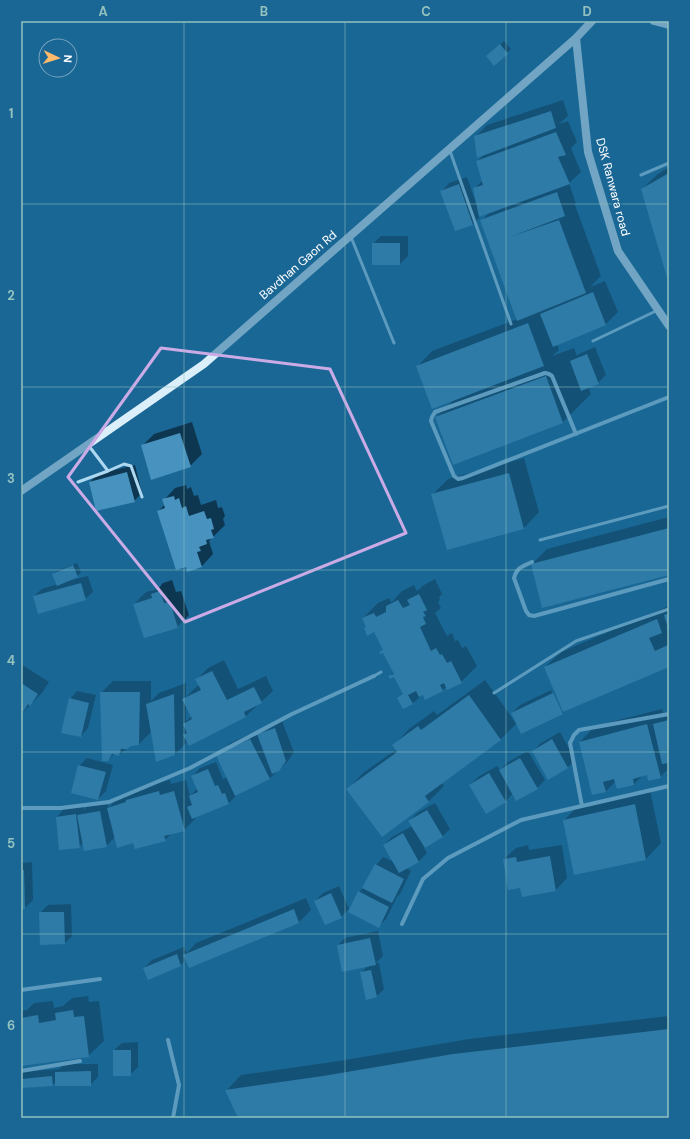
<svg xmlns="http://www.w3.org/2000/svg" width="690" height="1139" viewBox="0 0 690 1139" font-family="'DM Sans',sans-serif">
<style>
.shadow{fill:#0007;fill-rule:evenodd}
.building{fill:#4792be}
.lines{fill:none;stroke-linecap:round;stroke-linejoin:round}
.lane{stroke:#add8f0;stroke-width:3}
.street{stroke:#add8f0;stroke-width:4}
.secondary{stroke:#dbeffb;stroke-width:8}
.marked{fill:none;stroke:#caabe5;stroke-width:3;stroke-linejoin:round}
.grid{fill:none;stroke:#93c1be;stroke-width:1;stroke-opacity:0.55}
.labels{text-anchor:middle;stroke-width:3.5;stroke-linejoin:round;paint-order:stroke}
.street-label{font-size:12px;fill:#fff;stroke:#1a6796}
.neatline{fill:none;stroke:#93c1be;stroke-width:1.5}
.grid-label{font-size:13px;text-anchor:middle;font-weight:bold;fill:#93c1be}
</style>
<rect width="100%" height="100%" fill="#1a6796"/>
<!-- shadow -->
<path class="shadow" d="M504 41 511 49 494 64 491 53Z
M563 100 568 116 559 124 568 121 577 142 571 148 581 172 569 183 576 204 575 205 601 276 590 287 605 281 618 312 606 324 557 344 559 350 552 356 574 348 577 356 579 354 595 347 606 375 598 383 588 387 591 394 563 422 436 417 455 399 417 367 432 351 517 319 481 221 489 213 481 216 473 224 455 230 442 191 449 183 467 177 476 203H477L474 189 483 180 477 162 484 154 475 137 487 125Z
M669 167V282L642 189 658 174Z
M381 236H408V256L400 264 373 244Z
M192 422 202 454 190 466 142 446 154 434Z
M524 458 539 512 524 528 447 549 432 495 448 479Z
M135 465 142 493 134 501 90 482 98 474Z
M186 485 187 489 191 487 194 496 198 495 201 505 216 500 218 508 222 507 225 516 223 519 225 525 209 541 213 554 202 566 188 570 158 512 165 504 164 500 175 488Z
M669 517V574L532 564 547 549Z
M77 563 81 572 77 576 68 580V581L88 576 93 592 85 599 34 596 42 589 58 584 53 574 57 571Z
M435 579 442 594 439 597 440 600 438 602 441 608 435 613 447 636 452 633 455 641 458 640 462 648 466 646 477 666 461 682 448 689 447 686 443 690 426 699 423 694 412 704 398 698 404 693 394 675 389 677 394 672 384 651 380 653 384 649 375 631 367 627 363 618 378 603 389 598 391 602H392L402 591 414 585 417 591 424 585Z
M172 580 176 592 181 591 189 615 177 627 134 604 146 592 158 589 163 583Z
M669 606V628L668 626 666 627 669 634V666L566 709 563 713 521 732 517 723 501 739 441 782 444 786 429 801 382 836 348 789 363 773 397 749 394 745 409 729 434 711 437 715 485 680 516 723V722L512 713 520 705 551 690 561 711H563L553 689H554L545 667 561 652Z
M224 660 238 689 266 676 273 691 246 716 188 741 175 754 152 731 139 744 131 745 119 755 114 754 108 760 101 693 113 681H151V701L159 693 186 683V697L195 688 199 685 196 680 208 668ZM186 705 192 716 186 721Z
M21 664 49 682 42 693 21 714Z
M77 691 96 695 88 728 81 736 70 699Z
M662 709 664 716 669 715V768L660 777 647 774 643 775 634 784 616 781 606 791 580 742 595 726Z
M282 721 294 752 287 762 269 779 236 795H237L229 803 195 817 196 818 184 830 172 833 165 840 134 842 115 837 106 846 83 843 79 847 57 817 64 809 84 807V810L86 807 108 804 109 807 120 796 139 788 170 780 171 784 186 780 190 796 198 788 193 776 200 768 216 762 223 779 228 777 217 755 229 744 262 728Z
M560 732 575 760 568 767 533 751 541 743Z
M528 751 545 780 537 788 513 793 506 801 486 812 470 785 478 777 497 766 500 770 508 762Z
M87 758 113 765 106 791 98 799 79 766Z
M650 790 661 843 646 859 575 874 564 820 579 805Z
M435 803 450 829 442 837 424 848 427 853 419 861 406 868 411 871 400 894 395 899H396L386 919 378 927 359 892 364 887 376 865 383 857 394 862 384 845 392 837 412 826 410 821 417 813Z
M528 845 529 850 562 845 567 878 556 890 521 887 504 859 516 848Z
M32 862 33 900 25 908H21V863Z
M339 886 349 909 341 917 315 901 323 893Z
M306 898 311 910 299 922 189 967 186 959 181 965 144 968 152 960 184 947 187 953 196 943Z
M71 904 72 936 65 943 40 913 48 905Z
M378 931 383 956 376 963H379L384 989 377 996 361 973 369 965 338 945 345 938Z
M88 996 89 1002 99 1001 104 1041 88 1056 21 1065V1011L27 1010 34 1003 53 1001 54 1008 63 1006 72 998Z
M669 1016V1118H239L226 1091 241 1075 339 1061 469 1039Z
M138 1042V1067L130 1075 114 1050 122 1043Z
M64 1064H98V1077L90 1085 56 1081 53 1085 21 1087V1072L59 1069Z"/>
<!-- building -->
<path class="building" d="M500 44 508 54 494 66 486 56Z
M551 111 556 128 477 158 474 136Z
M556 132 566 155 558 157 570 184 479 217 473 188 483 185 476 161Z
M669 173V284L641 189Z
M459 184 473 225 455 231 440 191Z
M557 192 565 216 510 237 559 220 586 293 517 321 480 220Z
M372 243H400V265H372Z
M593 292 606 325 553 347 540 314Z
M528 323 544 366 432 409 416 366Z
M587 354 599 384 581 391 570 361Z
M546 376 563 423 453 465 435 417Z
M180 433 191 467 151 480 141 445Z
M127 472 135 502 96 511 89 482Z
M509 473 524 529 447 550 431 494Z
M174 496 175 500 179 498 182 508 186 506 189 516 204 511 207 519 211 518 214 529 211 530 214 538 206 540 207 544 199 547 201 551 197 552 202 567 187 572 186 567 176 570 157 511 165 508 162 499Z
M669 528V575L542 608 531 564Z
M73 565 78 577 57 586 52 574Z
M81 583 86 600 38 614 33 596Z
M160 591 164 603 170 602 178 628 144 638 133 604 152 598 151 594Z
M419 594 427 610 423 612 426 616 423 617 426 624 420 627 431 651 436 648 440 655 442 654 447 663 451 661 462 683 447 690 444 683 440 685 443 691 425 700 423 695 419 697 416 691 408 695 413 704 403 709 397 698 403 694 394 677 390 679 388 676 394 674 383 653 380 654 379 652 383 650 374 632 367 636 364 628 366 627 362 618 374 613 376 617 386 612V606L398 600 403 608 410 605 407 600Z
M669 613V631L664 615Z
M657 619 662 633 649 638 655 651 668 645 669 648V667L563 712 544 667Z
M212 671 227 700 254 687 262 703 244 712 246 717 189 746 183 735 187 733 183 724 192 719 182 699 201 690 195 679Z
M21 683 38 694 30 706 28 704 21 715Z
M100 692H140L139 745 131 746 127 749H121L119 756 112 754 108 761H102Z
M553 693 563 714 521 734 511 713Z
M174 694 175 755 156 762 146 704Z
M469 695 501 740 425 796 429 802 382 837 346 789 397 752 392 745 418 726 421 730Z
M69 698 89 703 81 737 61 733Z
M669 720V763L662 764 653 724Z
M647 724 661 778 648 781 647 775 633 779 634 785 617 789 614 779 603 782 606 792 592 795 579 742Z
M275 728 286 761 279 771 272 774 257 734Z
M250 739 270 779 235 796 216 755Z
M552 739 568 768 548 780 532 751Z
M520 758 538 789 516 801 499 770Z
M78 765 106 772 98 800 71 793Z
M208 769 215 786 218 785 222 794 225 793 229 804 192 819 187 807 192 805 189 796 198 792 191 776Z
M489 773 506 802 486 814 469 785Z
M159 791 160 795 174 791 185 831 164 836 166 841 135 849 133 843 117 848 107 808 126 802V800Z
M635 804 646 860 574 875 563 820Z
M427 810 443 837 425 848 408 821Z
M100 811 107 847 84 851 77 815Z
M76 814 80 848 59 850 56 817Z
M403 833 419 862 399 873 383 845Z
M550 856 556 891 522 897 520 888 508 890 503 859 516 857 517 862Z
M375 864 404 879 392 903 362 888Z
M21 870H24L25 909H21Z
M358 891 389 907 379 928 348 912Z
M331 893 342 918 325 925 314 901Z
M294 909 299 923 189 968 183 955Z
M39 912H64L65 944 40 945Z
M370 938 376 965 342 972 337 945Z
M177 954 181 966 148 980 143 968Z
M371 970 377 997 366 1000 360 972Z
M73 1010 74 1017 84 1016 89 1057 21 1066V1018L38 1015 39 1023 56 1020 55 1013Z
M669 1029V1118H238L225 1090 323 1076 453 1054Z
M113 1050H131V1076H113Z
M91 1071V1086H55V1072Z
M52 1076 53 1086 21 1088V1079Z"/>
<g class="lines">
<!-- lane -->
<path class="lane" d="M450 151 511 324
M641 175 669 163
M351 237 394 343
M593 341 658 310
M89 446 108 471 124 464 131 466 142 497
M78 482 108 471
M540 540 669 506
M374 676 381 672
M494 693 576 641 669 609"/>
<!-- street -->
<path class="street" d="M576 434 552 376 549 374 545 373 435 412 432 417 431 421 454 476 458 479 463 478 669 397
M532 562C522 567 517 567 514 578L526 611 529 615 534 616 669 579
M582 806 570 743 574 735 579 730 669 714
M21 808H61L109 802 190 768 292 714 374 676
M402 924 423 879 448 858 521 820 669 786
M21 990 100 979
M168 1040 179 1085 173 1118
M21 1071 80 1061"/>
<!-- secondary -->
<path class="secondary" d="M592 21 576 38 588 152 618 251 669 326
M654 21 669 25
M21 491 204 364 576 38"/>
</g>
<!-- marked area -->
<path d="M0 0H690V1139H0ZM161 348 330 369 406 533 185 622 68 477Z" fill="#1a6796" fill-opacity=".55" fill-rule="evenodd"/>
<path class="marked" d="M161 348 330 369 406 533 185 622 68 477Z"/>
<!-- grid -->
<path class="grid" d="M184 21V1118M345 21V1118M506 21V1118M21 204H669M21 387H669M21 570H669M21 752H669M21 934H669"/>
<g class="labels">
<!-- street labels -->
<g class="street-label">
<text transform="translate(613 187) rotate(75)" y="4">DSK Ranwara road</text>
<text transform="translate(298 265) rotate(-41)" y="4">Bavdhan Gaon Rd</text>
</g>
</g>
<!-- border -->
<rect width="690" height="1139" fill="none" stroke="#1a6796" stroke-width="44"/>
<!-- north arrow -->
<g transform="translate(58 58) rotate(94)"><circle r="19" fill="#1a6796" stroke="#76a4c0"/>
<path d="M0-3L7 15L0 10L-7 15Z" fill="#ffba6c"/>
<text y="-6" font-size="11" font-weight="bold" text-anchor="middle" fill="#ffffff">N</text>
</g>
<rect x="22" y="22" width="646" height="1095" class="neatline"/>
<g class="grid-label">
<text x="103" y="16">A</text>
<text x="264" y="16">B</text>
<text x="426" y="16">C</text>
<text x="587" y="16">D</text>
<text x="11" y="118">1</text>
<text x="11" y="300">2</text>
<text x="11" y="483">3</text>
<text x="11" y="665">4</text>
<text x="11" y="848">5</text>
<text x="11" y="1030">6</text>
</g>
</svg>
